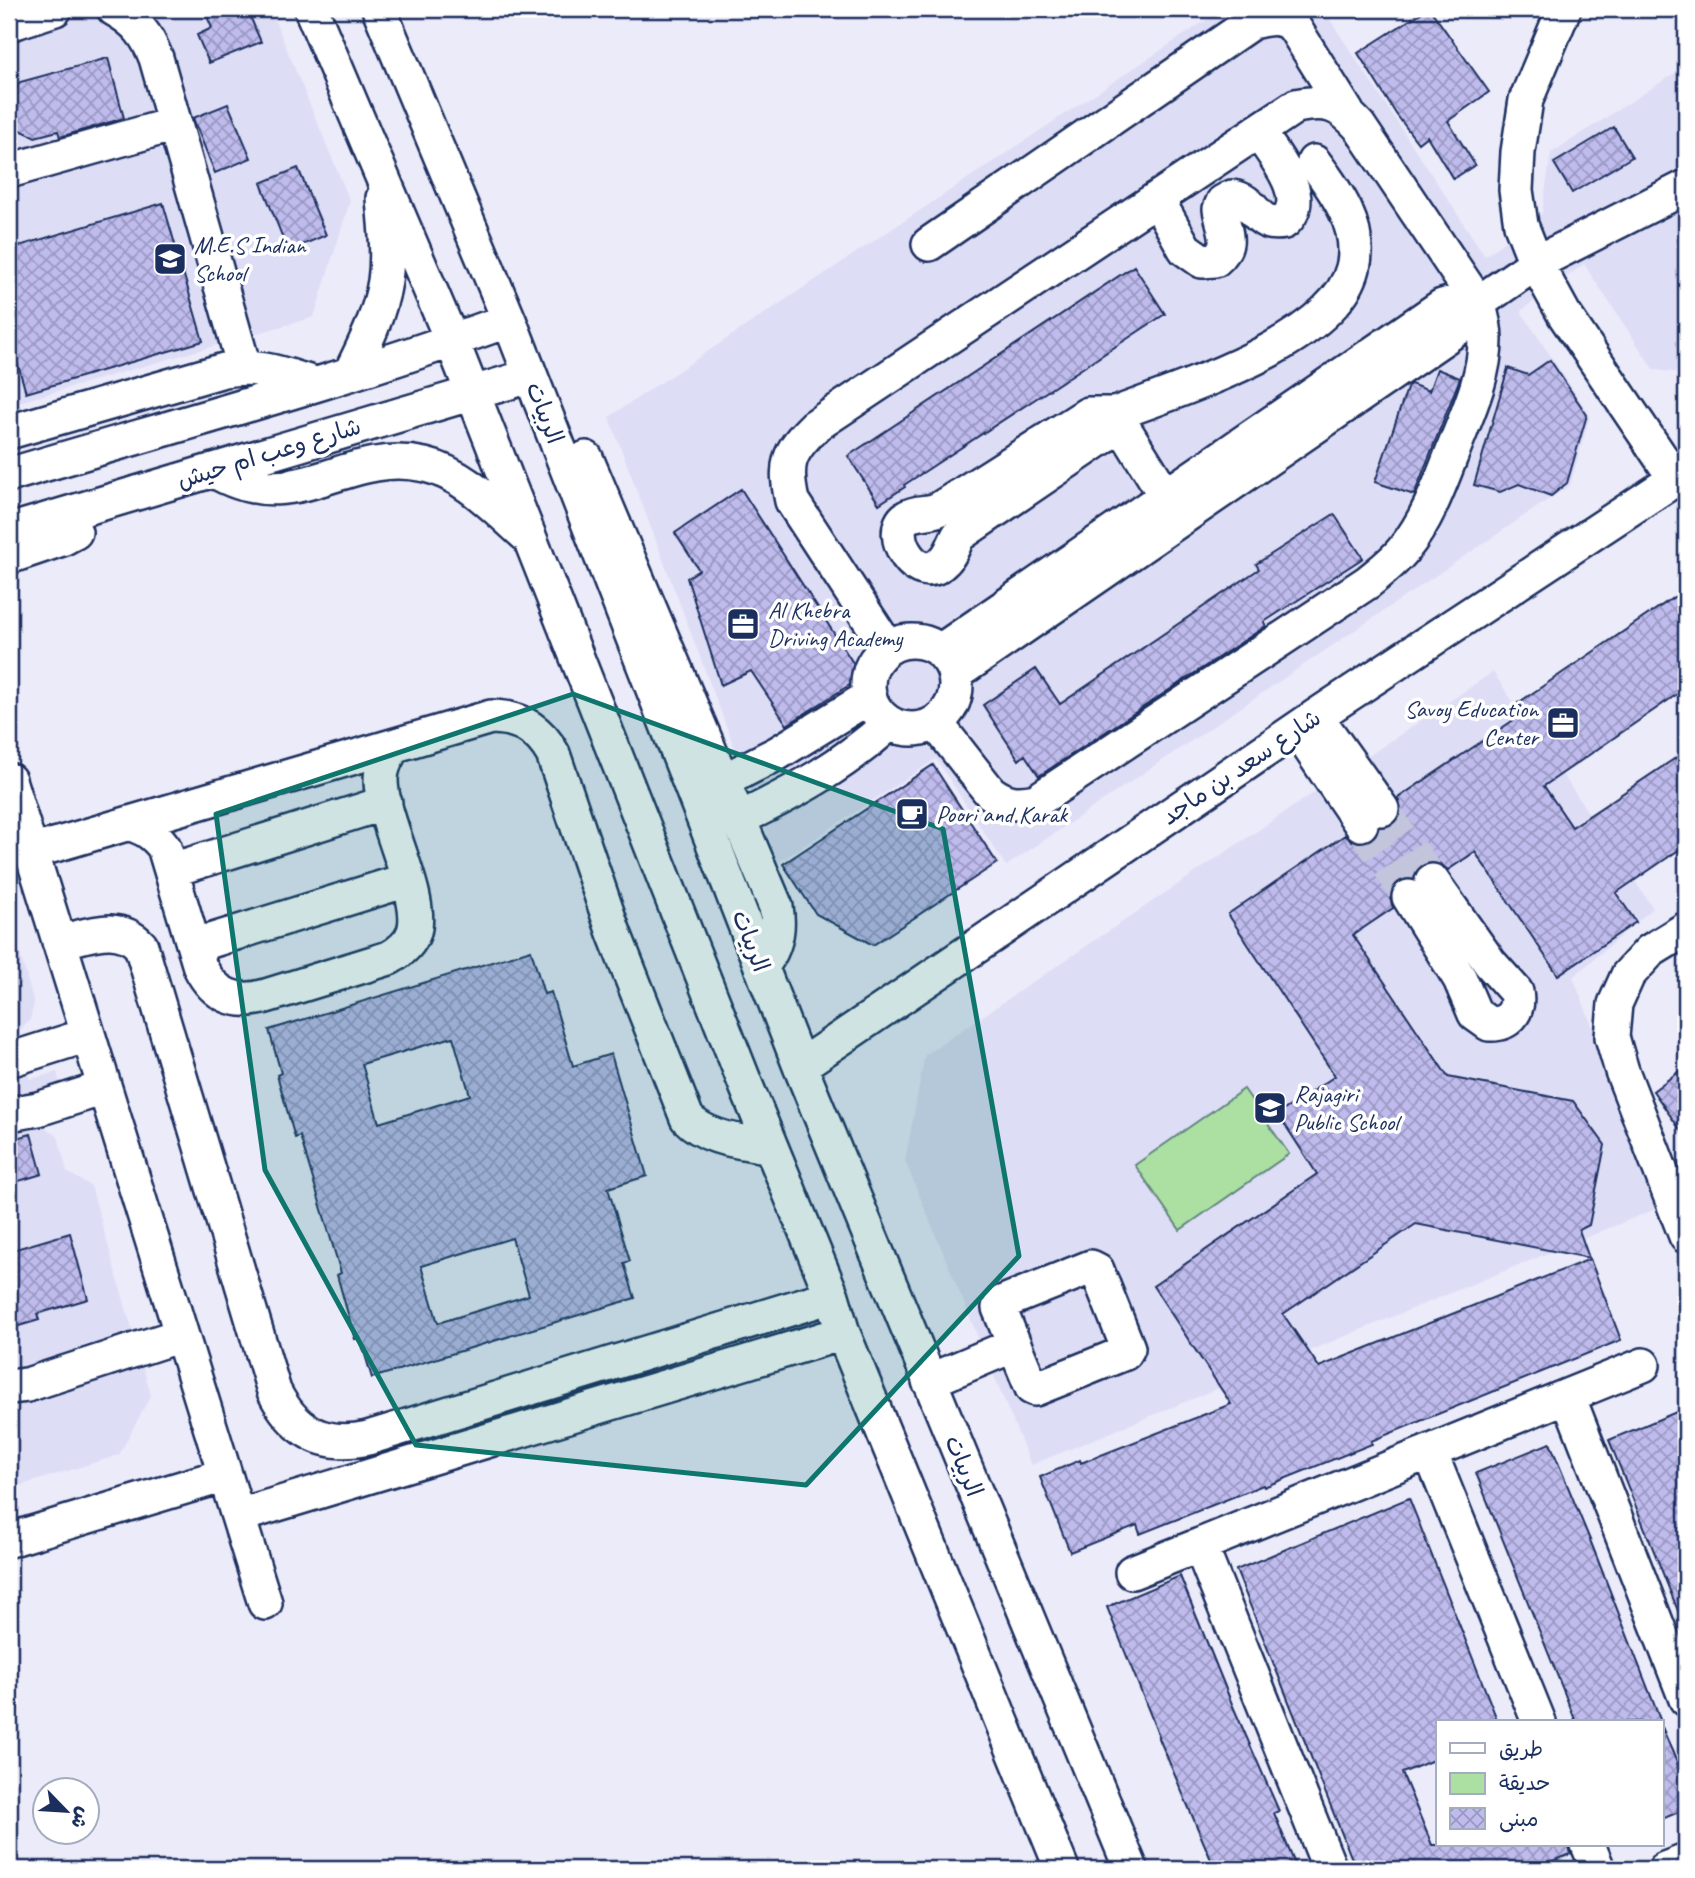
<svg xmlns="http://www.w3.org/2000/svg" width="1695" height="1878" viewBox="0 0 1695 1878" font-family="Caveat,'Playpen Sans Arabic',sans-serif">
<style>
.built{fill:#deddf6}
.green{fill:#ace0a2;stroke:#648880;stroke-width:2}
.building{fill:url(#building-cross-hatch);stroke:#1b2f5e;stroke-width:2;fill-rule:evenodd}
.lines{fill:none;stroke-linecap:round;stroke-linejoin:round}
.minor-tunnel{stroke:#c2c5db;stroke-width:33;stroke-dasharray:33 17;stroke-linecap:butt}
.minor-casing{stroke:#1b2f5e;stroke-width:38}
.minor{stroke:#fff;stroke-width:33}
.marked{fill:#0f766e;fill-opacity:0.2;stroke:#0f766e;stroke-width:5;stroke-linejoin:round}
.labels{text-anchor:middle;stroke-width:7;stroke-linejoin:round;paint-order:stroke}
.poi-label{font-size:24px;fill:#1b2f5e;stroke:#fff;text-anchor:start}
.street-label{font-size:24px;fill:#1b2f5e;stroke:#fff}
</style>
<defs>
<pattern id="building-cross-hatch" width="8" height="8" patternUnits="userSpaceOnUse" patternTransform="scale(1.75)"><rect width="8" height="8" fill="#bfbbed"/><path d="M0 0l8 8M0 8l8-8" fill="none" stroke="#9a98c3"/></pattern>
</defs>
<rect width="100%" height="100%" fill="#ecebfa"/>
<filter id="ink" filterUnits="userSpaceOnUse"><feTurbulence type="fractalNoise" baseFrequency=".0143" numOctaves="2"/><feDisplacementMap in="SourceGraphic" scale="14" xChannelSelector="R" yChannelSelector="G"/><feConvolveMatrix kernelMatrix="1 2 1 2 8 2 1 2 1" color-interpolation-filters="sRGB"/></filter>
<g filter="url(#ink)">
<!-- built -->
<path class="built" d="M9 9H270L350 201 314 317 9 405Z
M1223 9H1323L1485 256 1542 213 1551 153 1686 66V373L1654 370 1584 264 1521 311 1590 416 1570 485 1006 866 936 759 778 863 609 417Z
M1493 672 1653 908 1573 977 1663 1206 1031 1465 905 1161 925 1055Z
M9 915 34 1003 30 1020 17 1033 23 1056 30 1079 57 1072 62 1091 38 1109 42 1126 58 1136 67 1172 91 1186 151 1395 119 1455 9 1489Z"/>
<!-- green -->
<path class="green" d="M1244 1089 1289 1154 1180 1230 1135 1165Z"/>
<!-- building -->
<path class="building" d="M204 9H247L261 42 209 63 197 35 212 28Z
M1427 9H1430L1489 92 1448 121 1475 165 1453 179 1427 136 1418 143 1396 114 1358 53Z
M108 58 124 118 60 137 58 131 35 137 18 129 10 97 20 82Z
M228 104 251 158 215 173 193 118Z
M1614 127 1632 157 1572 193 1554 163Z
M298 168 326 235 288 251 261 183Z
M163 203 203 341 26 393 9 333V249Z
M1134 266 1165 314 904 485 905 487 879 504 848 456Z
M1550 360 1587 415 1567 483 1551 496 1519 484 1500 492 1474 485 1508 368 1528 375Z
M1437 369 1460 378 1414 495 1375 482 1408 386 1411 384 1429 391Z
M741 489 862 677 787 725 751 671 721 685 687 578 699 570 675 533Z
M1334 514 1363 558 1264 622 1266 626 1039 776 1025 755 1019 760 983 705 1036 669 1060 704 1259 569 1256 564Z
M1686 589V688L1544 786 1572 827 1686 751V845L1616 893 1636 922 1558 975 1475 852 1448 870 1439 863 1430 862 1421 865 1415 872 1413 879 1399 880 1392 887 1390 898 1393 908 1353 935 1448 1077 1573 1101 1605 1145 1589 1225 1579 1230 1589 1258 1416 1224 1283 1314 1319 1367 1590 1259 1621 1340 1371 1441 1372 1444 1264 1487 1263 1485 1140 1534 1137 1525 1070 1552 1040 1477 1080 1460 1081 1463 1231 1404 1153 1286 1317 1174 1278 1114 1335 1076 1228 914 1345 835 1352 841 1362 843 1372 840 1379 828 1393 825 1399 818 1401 808 1398 798 1524 713 1518 703Z
M933 765 997 863 873 945 816 914 783 864Z
M531 950 544 994 551 992 573 1066 611 1054 647 1176 608 1188 630 1261 624 1263 635 1298 372 1378 360 1338 355 1339 337 1275 341 1273 300 1136 295 1138 277 1075 281 1073 269 1030ZM453 1037 470 1095 379 1123 362 1064ZM512 1238 529 1295 438 1323 421 1266Z
M1686 1066V1138L1653 1091Z
M31 1134 42 1174 9 1184V1140Z
M70 1233 88 1299 37 1314 39 1320 9 1329V1251Z
M1686 1408V1628H1685L1609 1440Z
M1550 1443 1592 1545 1661 1722H1576L1476 1473Z
M1409 1498 1498 1722H1438V1758L1402 1773 1432 1845H1569L1571 1854 1534 1869H1356L1236 1570Z
M1180 1576 1232 1704 1279 1811 1274 1813 1297 1869H1215L1158 1736H1159L1107 1607Z
M1662 1727 1686 1784V1809L1662 1819Z"/>
<g class="lines">
<!-- minor-tunnel -->
<path class="minor-tunnel" d="M1382 809 1432 881
M1361 824 1409 897"/>
<defs>
<path id="minor" d="M114 9C136 21 147 35 156 58L244 367
M311 9 452 341 747 1088 832 1296 843 1333 1062 1869
M379 9 509 320 800 1066 1131 1869
M1564 9 1526 100 1518 152 1516 190 1521 225 1536 263 1564 314 1676 480
M9 24 55 9
M9 171 175 124
M1157 199 1185 249 1202 261 1215 260C1235 244 1223 229 1220 209L1223 202 1232 197C1257 200 1254 228 1284 222 1312 197 1273 155 1258 131
M929 244 1252 22C1268 18 1281 15 1294 27L1347 112
M350 374C365 344 380 314 385 281 389 254 385 225 383 198
M1088 414H1115L1103 437 959 535C954 543 952 553 945 560 917 591 884 531 907 517 917 511 929 514 939 509Z
M9 432 224 370C259 364 282 374 315 384
M586 458 776 907C780 930 776 949 761 967
M213 470C296 520 343 447 425 465 465 474 496 509 526 535
M9 475C176 425 346 380 509 320
M1177 514 1115 414C1180 389 1335 342 1353 268 1363 228 1336 191 1314 162
M9 531 530 376
M9 557 62 539 75 532
M868 685a44 44 0 1 1 88 0a44 44 0 1 1-88 0Z
M888 648 792 501C784 464 788 452 815 426L1296 106C1326 100 1338 103 1359 126L1478 303C1482 315 1485 327 1485 340 1485 377 1467 414 1454 448 1440 484 1428 519 1404 549 1394 562 1380 572 1368 582L1036 801C1017 805 1006 804 990 792L936 723
M940 651 1442 306 1456 302 1478 303
M955 674 1457 329 1478 303 1536 263 1686 187
M1316 716 1382 809
M1297 729 1361 824
M9 780 265 1603
M723 781 778 753 869 697
M739 819C797 791 841 767 889 724
M131 824C146 829 154 834 164 847L200 967C214 995 236 1005 266 996L389 958C400 952 410 944 414 932 425 898 381 820 381 780 381 767 387 756 394 746
M31 852 491 717C519 717 539 729 553 754L614 933 687 1118C708 1140 742 1141 771 1147
M172 870 385 803
M1409 897 1460 979 1475 1014 1489 1024C1508 1025 1520 1012 1516 992L1490 963 1432 881
M1686 929 1650 951 1628 975 1615 1004 1612 1037 1622 1071 1686 1236
M59 942C88 936 118 921 141 946L274 1391C294 1431 323 1448 368 1438L832 1296
M194 946 407 880
M9 1060 88 1035
M800 1066 1316 716 1686 472
M9 1114 38 1109 104 1088
M1091 1267 1097 1270 1128 1348 1125 1353 1035 1389 1032 1388 999 1308 1001 1303Z
M929 1381 1014 1345
M9 1387 27 1385 181 1335
M1568 1396 1686 1699
M1430 1452 1539 1722
M238 1516 843 1333
M9 1540 225 1475
M1200 1545 1643 1365
M1132 1572 1200 1545 1330 1869
M1588 1845 1598 1869
M1665 1869 1686 1861"/>
</defs>
<!-- minor casing -->
<use href="#minor" class="minor-casing"/>
<!-- minor -->
<use href="#minor" class="minor"/>
</g>
</g>
<!-- marked area -->
<path class="marked" d="M573 694 943 829 1019 1256 806 1485 416 1445 265 1170 216 814Z"/>
<!-- icons -->
<defs>
<symbol id="school-square" viewBox="-11 -11 22 22"><rect x="-9" y="-9" width="18" height="18" rx="4" fill="#1b2f5e" stroke="#fff"/><path d="M0-5L7-2L0 1L-7-2ZM-4 1L0 2.5L4 1V4Q0 6-4 4Z" fill="#fff"/></symbol>
<symbol id="office-square" viewBox="-11 -11 22 22"><rect x="-9" y="-9" width="18" height="18" rx="4" fill="#1b2f5e" stroke="#fff"/><path d="M-6-3h4V-5.5h4V-3h4V5H-6ZM-1-4.5V-3h2v-1.5ZM-6 0V1H6V0Z" fill="#fff"/></symbol>
<symbol id="cafe-square" viewBox="-11 -11 22 22"><rect x="-9" y="-9" width="18" height="18" rx="4" fill="#1b2f5e" stroke="#fff"/><path d="M-5.5-4.5H6V0H3Q3 3.5 0 3.5H-2.5Q-5.5 3.5-5.5 0ZM3-3.2v2h1.7v-2ZM-6 4.5H4V6H-6Z" fill="#fff"/></symbol>
</defs>
<g fill-rule="evenodd">
<use href="#school-square" x="151" y="240" width="38" height="38"/>
<use href="#office-square" x="724" y="605" width="38" height="38"/>
<use href="#office-square" x="1544" y="704" width="38" height="38"/>
<use href="#cafe-square" x="893" y="795" width="38" height="38"/>
<use href="#school-square" x="1251" y="1089" width="38" height="38"/>
</g>
<g class="labels">
<!-- poi labels -->
<g class="poi-label">
<text x="194" y="253">M.E.S Indian<tspan x="194" dy="28">School</tspan></text>
<text x="768" y="618">Al Khebra<tspan x="768" dy="28">Driving Academy</tspan></text>
<text x="1538" y="717" text-anchor="end">Savoy Education<tspan x="1538" dy="28">Center</tspan></text>
<text x="936" y="822">Poori and Karak</text>
<text x="1294" y="1102">Rajagiri<tspan x="1294" dy="28">Public School</tspan></text>
</g>
<!-- street labels -->
<g class="street-label">
<text transform="translate(545 413) rotate(69)" y="8">الربيات</text>
<text transform="translate(269 453) rotate(-17)" y="8">شارع وعب ام حيش</text>
<text transform="translate(1241 767) rotate(-34)" y="8">شارع سعد بن ماجد</text>
<text transform="translate(751 941) rotate(69)" y="8">الربيات</text>
<text transform="translate(964 1466) rotate(68)" y="8">الربيات</text>
</g>
</g>
<!-- margin -->
<rect width="1695" height="1878" fill="none" stroke="#fff" stroke-width="35"/>
<rect x="18" y="18" width="1660" height="1843" fill="none" stroke="#1b2f5e" stroke-width="2.5" filter="url(#ink)"/>
<!-- legend -->
<rect x="1436" y="1720" width="228" height="126" fill="#ffffff" stroke="#a4acbf" stroke-width="2"/>
<rect x="1450" y="1743" width="35" height="10" fill="#ffffff" stroke="#a4acbf" stroke-width="2"/>
<text x="1499" y="1756" font-size="21" fill="#1b2f5e">طريق</text>
<rect x="1450" y="1773" width="35" height="21" fill="#ace0a2" stroke="#a4acbf" stroke-width="2"/>
<text x="1499" y="1790" font-size="21" fill="#1b2f5e">حديقة</text>
<rect x="1450" y="1808" width="35" height="21" fill="url(#building-cross-hatch)" stroke="#a4acbf" stroke-width="2"/>
<text x="1499" y="1826" font-size="21" fill="#1b2f5e">مبنى</text>
<!-- north arrow -->
<g transform="translate(66 1811) rotate(115)"><circle r="33" fill="#ffffff" stroke="#a4acbf" stroke-width="2"/>
<path d="M0-5L12 26L0 18L-12 26Z" fill="#1b2f5e"/>
<text y="-10" font-size="19" font-weight="bold" text-anchor="middle" fill="#1b2f5e">ش</text>
</g>
</svg>
